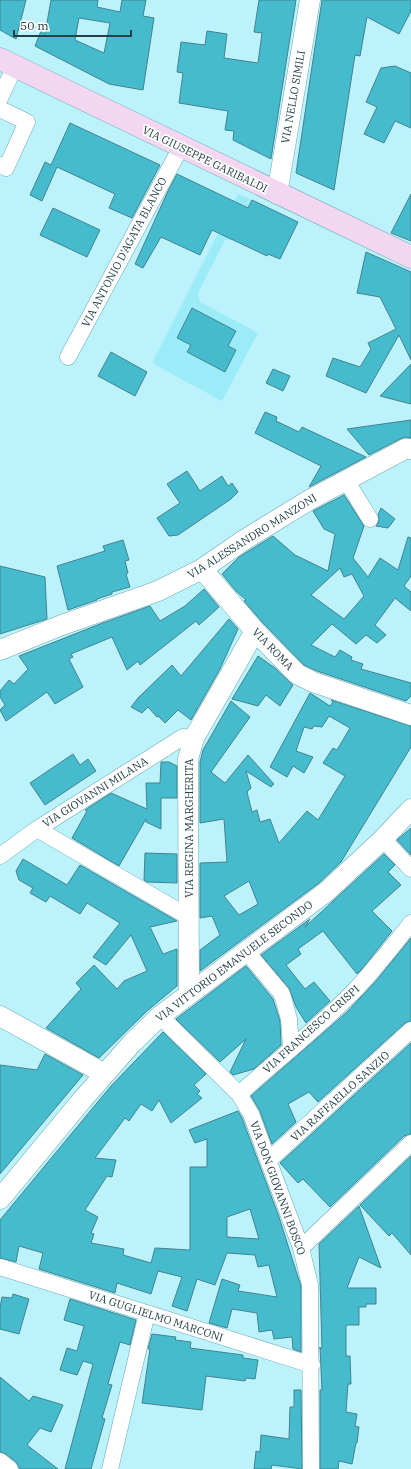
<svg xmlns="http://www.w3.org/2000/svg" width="411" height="1469" viewBox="0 0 411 1469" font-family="'IBM Plex Serif',serif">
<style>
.built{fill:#9bebf9}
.building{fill:#45bbcd;stroke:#41848f;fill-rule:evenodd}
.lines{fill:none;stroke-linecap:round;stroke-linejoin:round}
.minor-casing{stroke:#67aab5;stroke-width:17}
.tertiary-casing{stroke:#67aab5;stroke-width:21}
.secondary-casing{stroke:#67aab5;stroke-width:23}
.minor{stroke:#fff;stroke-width:16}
.tertiary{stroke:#fff;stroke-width:20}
.secondary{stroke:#f3d7f1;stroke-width:22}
.labels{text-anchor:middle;stroke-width:3.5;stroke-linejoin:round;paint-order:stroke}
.street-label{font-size:11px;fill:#244045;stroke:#fff}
</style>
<rect width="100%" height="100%" fill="#bcf2fb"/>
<!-- built -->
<path class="built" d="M238 194 252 200 233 240H225L198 293 200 302 258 333 222 401 152 363Z"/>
<!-- building -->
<path class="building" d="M0 0H26L16 39 0 30Z
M51 0H98L97 7 120 12 122 0H146L143 16 154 18 143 90 109 84 35 46 41 31 45 34ZM79 18 110 23 104 53 75 40Z
M259 0H296L271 159 233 140 234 131 225 130 228 111 179 103 183 73 177 72 181 42 205 45 207 31 227 34 224 58 258 63 262 33 254 32Z
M322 0H411V11L399 34 367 17 360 56 355 55 334 190 296 173Z
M395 66 411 73V128L395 121 384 143 364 134 377 107 366 102 381 68Z
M70 123 160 165 132 218 109 208 115 194 57 167 42 201 30 195 45 162 51 165Z
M177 174 248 208 252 200 298 222 280 259 268 254 267 256 212 230 200 255 161 237 143 268 135 264 168 191Z
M411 194V241L391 233Z
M53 208 100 230 87 257 40 235Z
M366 252 411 272V360L399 335 366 393 326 376 333 358 360 367 371 349 368 343 396 329 380 297 357 293Z
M192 308 236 331 228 346 236 350 225 372 187 352 191 345 177 338Z
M111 352 147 372 135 396 98 376Z
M411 364V404L380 396Z
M273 369 290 376 283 391 266 383Z
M265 412 277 417 276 421 299 432 302 427 366 457 309 487 321 466 255 433Z
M411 420V438L405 437 400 439 369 455 347 429Z
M187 471 200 491 222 476 228 486 232 483 238 492 231 499 178 535 169 536 157 518 180 503 167 484Z
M344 495 364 526 353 558 368 577 380 558 398 570 408 537 411 538V576L404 586 411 592V611L395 598 375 625 386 635 377 643 366 635 356 644 332 624 311 645 335 657 340 650 352 657 351 660 363 664 361 669 411 683V696L406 701 317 671 304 665 263 623 244 601 246 600 236 591 222 574 239 557 273 536 295 555 328 571 335 534 324 529 313 511ZM340 568 344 577 352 574 364 596 344 619 311 595Z
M381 508 395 519 388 528 376 526 378 523 379 519 378 515Z
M123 540 129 560 125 561 128 573 126 574 130 587 112 592V594L97 599V600L68 610 57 566 105 551 103 546Z
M0 566 45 577 47 619 0 634Z
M204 589 219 607 199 625 196 621 140 665 138 661 127 670 112 637 71 654 73 657 69 659 83 687 55 704 47 692 6 721 0 710 5 705 0 697V691L9 680 14 684 28 669 19 656 100 624 150 606 160 621 185 606Z
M229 619 238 629 220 669 191 720 178 710 165 723 158 716 157 717 148 707 142 713 131 707 138 698 172 665 181 676Z
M258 656 275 668 293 685 280 706 266 695 258 706 232 699Z
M310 693 330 706 333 702 331 700 411 726V747L341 862 319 883 200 971V950L220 935 212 916 200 918V863L227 862 224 819 200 823V762L203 750 231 701 250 717 211 772 225 783 248 755 274 784 271 787 246 771 251 788 247 792 252 812 257 810 260 822 270 819 279 843 307 811 318 820 345 776 323 763 333 748 337 750 350 728 329 716 322 727 314 726 312 729 304 727 296 751 313 757 304 773 293 766 287 777 270 767ZM249 881 258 904 239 915 224 896Z
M73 754 80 765 88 759 96 771 45 805 30 783Z
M161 762H169L177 766V798H161V829L146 822V819L119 866 72 838 87 811 85 810 111 793 147 809 146 783H160Z
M411 828V855L397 840Z
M145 853 177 854V883L147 882 144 880Z
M384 854 395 865 388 872 401 885 372 911 392 931 362 969 357 974 323 931 298 949 301 954 286 965 305 989 314 982 330 1001 306 1023 296 1007 289 988 261 955 310 919 305 927Z
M23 859 67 885 80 865 177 921 150 927 163 954 177 949V986L147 1011 99 1058 46 1028 81 989 76 983 94 965 117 989 124 981 147 971 131 935 106 965 93 957 120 923 87 903 80 914 50 896 46 902 30 893 33 888 19 880 16 871Z
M411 938V1021L405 1023 318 1102 309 1092 288 1104 296 1122 272 1144 260 1111 251 1096 347 1012 376 981Z
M246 966 273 999 280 1021 281 1045 254 1069 233 1075 230 1072 246 1039 220 1062 176 1019Z
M163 1032 206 1074 194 1085 200 1091 197 1094 202 1098 171 1123 159 1100 152 1111 141 1104 129 1121 125 1118 95 1158 116 1160 112 1177 107 1176 85 1210 98 1217 91 1233 94 1234 91 1243 124 1249 123 1255 151 1263 155 1248 190 1250V1167H207V1139L195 1143 189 1130 238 1111 242 1118 279 1217 298 1277 301 1286V1352L293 1349 292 1337 274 1339 272 1330 259 1332 257 1313 232 1309 227 1328 209 1323 222 1279 240 1285 238 1291 277 1297 269 1265 258 1267 255 1255 227 1253 215 1285 197 1279 187 1311 172 1306 182 1277 158 1271 151 1294 117 1283 115 1293 39 1269 43 1253 19 1246 16 1262 0 1258V1220L111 1086ZM250 1209 259 1239 227 1237V1217Z
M411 1043V1134L404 1136 330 1207 303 1179 298 1183 280 1163Z
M45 1054 83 1075 0 1174V1065L37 1070Z
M411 1156V1255L392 1233 389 1236 360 1205Z
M359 1206 381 1268 359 1257 347 1288H376V1304H366V1307H359V1325H346V1356H350L351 1384H348L346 1412 357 1414 355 1426 359 1427 357 1443H356L352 1464 339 1461 338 1469H320V1390H322L320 1347V1349L322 1348 319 1244Z
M13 1294 29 1299 19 1334 0 1329V1307L2 1297 12 1298Z
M70 1299 136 1320 130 1345 120 1342 108 1384 112 1385 102 1418 105 1419 91 1469H65L93 1364 83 1361 77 1375 60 1370 67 1348 77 1351 84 1326 64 1320Z
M152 1334 176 1337 175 1340 191 1342 190 1348 243 1355V1358L258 1360 255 1379 246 1378 245 1381 206 1376 202 1410 142 1403 150 1349H148Z
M0 1377 29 1401 33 1396 63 1405 51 1432 40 1428 27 1445 58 1469H20L16 1462 6 1454 0 1452Z
M294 1390H301L302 1469 272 1465 271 1469H254L256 1451 260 1452 261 1435 289 1439 290 1407H294Z"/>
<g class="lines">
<defs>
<path id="minor" d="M0 98 15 66
M0 109 27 122 6 168 0 165
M68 357 181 147
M346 480 370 519
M37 829 189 917
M383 839 411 869
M0 856 37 829 183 737 194 738
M246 951 282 994 289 1019 291 1048
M160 1016 239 1094 251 1114 301 1248 310 1285 311 1469
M239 1094C277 1060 318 1028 354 991 374 970 392 947 411 923
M268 1161 411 1030
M301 1248 411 1143
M0 1267 312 1365
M0 1461 10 1469
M110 1469 147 1313"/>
<path id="tertiary" d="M277 194 310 0
M202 569 255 631 297 674 313 682 411 715
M0 650 62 625 158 591 202 569 244 540 311 499 405 449H411
M189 993 188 759 194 738 255 631
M0 1016 105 1074
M0 1199 82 1100 132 1043 160 1016 326 892 383 839 411 809"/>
<path id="secondary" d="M0 59 411 257"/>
</defs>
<!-- minor casing -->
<use href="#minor" class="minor-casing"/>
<!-- tertiary casing -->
<use href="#tertiary" class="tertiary-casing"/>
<!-- secondary casing -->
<use href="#secondary" class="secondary-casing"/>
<!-- minor -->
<use href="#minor" class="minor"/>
<!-- tertiary -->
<use href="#tertiary" class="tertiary"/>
<!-- secondary -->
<use href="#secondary" class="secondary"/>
</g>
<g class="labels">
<!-- street labels -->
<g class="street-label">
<text transform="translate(293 97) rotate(-80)" y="4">VIA NELLO SIMILI</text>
<text transform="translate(205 159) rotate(26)" y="4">VIA GIUSEPPE GARIBALDI</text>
<text transform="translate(124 252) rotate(-62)" y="4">VIA ANTONIO D'AGATA BLANCO</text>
<text transform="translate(252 536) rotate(-32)" y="4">VIA ALESSANDRO MANZONI</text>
<text transform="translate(273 649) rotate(46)" y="4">VIA ROMA</text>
<text transform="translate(95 792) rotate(-32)" y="4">VIA GIOVANNI MILANA</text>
<text transform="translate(189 828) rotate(-90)" y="4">VIA REGINA MARGHERITA</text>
<text transform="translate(234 961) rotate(-37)" y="4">VIA VITTORIO EMANUELE SECONDO</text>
<text transform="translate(311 1029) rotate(-42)" y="4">VIA FRANCESCO CRISPI</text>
<text transform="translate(340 1096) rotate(-42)" y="4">VIA RAFFAELLO SANZIO</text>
<text transform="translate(278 1188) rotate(70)" y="4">VIA DON GIOVANNI BOSCO</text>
<text transform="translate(156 1316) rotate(18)" y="4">VIA GUGLIELMO MARCONI</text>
</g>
</g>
<!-- scale -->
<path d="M14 30v6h117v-6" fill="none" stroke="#244045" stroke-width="2"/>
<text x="20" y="30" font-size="12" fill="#244045" stroke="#ffffff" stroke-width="3" paint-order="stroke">50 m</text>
</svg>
